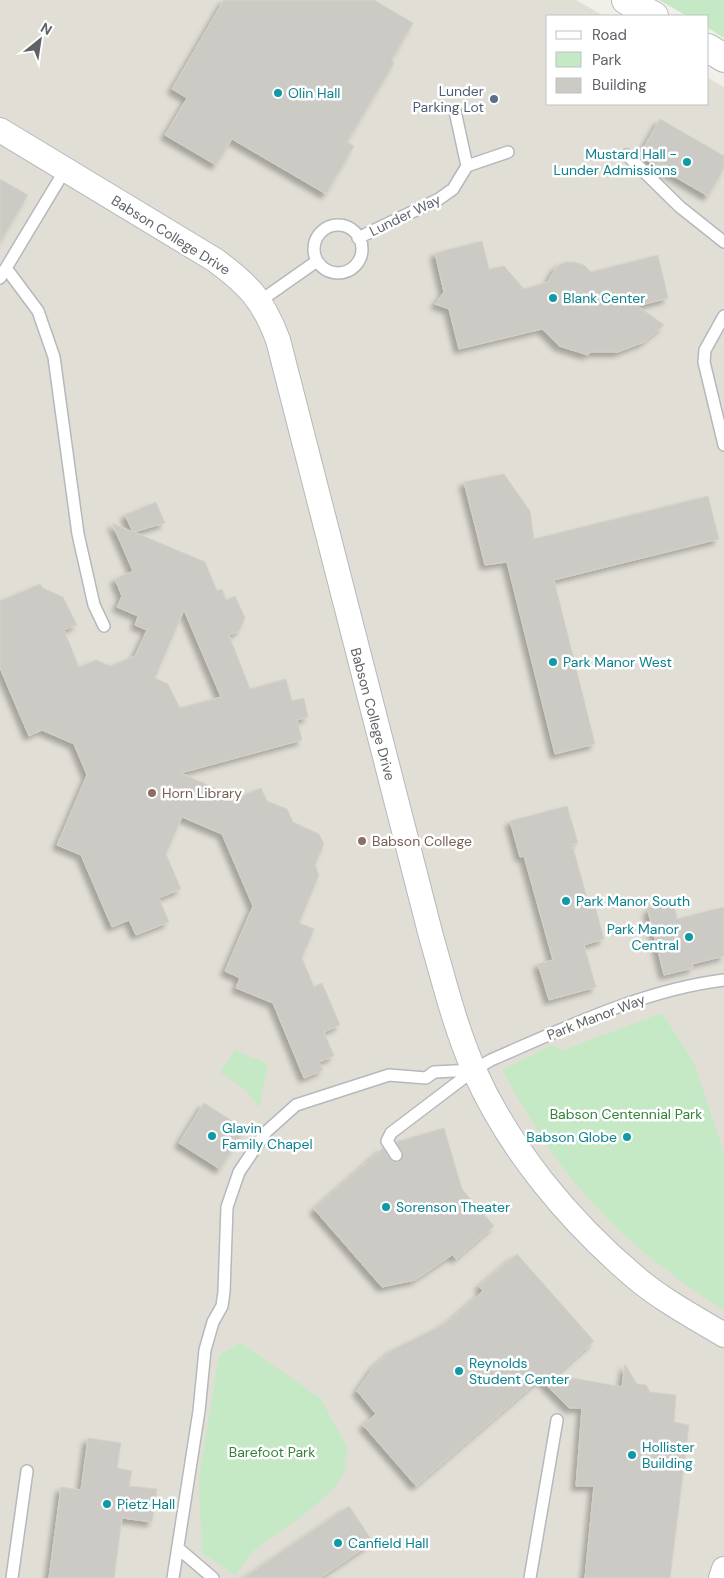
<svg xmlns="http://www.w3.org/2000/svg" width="724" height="1578" viewBox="0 0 724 1578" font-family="'DM Sans',sans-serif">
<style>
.education{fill:#e1ded6}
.green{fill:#c5e8c5}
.building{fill:#cccac5;stroke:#d6d1c6;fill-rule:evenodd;filter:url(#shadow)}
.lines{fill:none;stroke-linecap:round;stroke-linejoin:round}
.lane-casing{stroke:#b5b8bc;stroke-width:14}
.street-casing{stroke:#b5b8bc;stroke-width:26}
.secondary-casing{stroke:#b6babf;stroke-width:30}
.lane{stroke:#fff;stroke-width:11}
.street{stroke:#fff;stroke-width:24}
.secondary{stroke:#fff;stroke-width:28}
.culture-dot{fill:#0f9aa8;stroke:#fff;stroke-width:2}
.service-dot{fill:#5c6f8a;stroke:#fff;stroke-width:2}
.education-dot{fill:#8d6e63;stroke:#fff;stroke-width:2}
.labels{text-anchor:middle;stroke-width:5;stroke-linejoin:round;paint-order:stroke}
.service-label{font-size:14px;fill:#4e5e75;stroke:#fff;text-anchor:end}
.culture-label{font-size:14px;fill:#0d838f;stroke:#fff;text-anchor:start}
.street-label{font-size:14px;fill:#5f6368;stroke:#fff}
.education-label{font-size:14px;fill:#785e54;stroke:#fff;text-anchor:start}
.park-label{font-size:14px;fill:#348238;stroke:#fff}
</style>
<defs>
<filter id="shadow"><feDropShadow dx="-4.5" dy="4.5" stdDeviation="2.5" flood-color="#0004"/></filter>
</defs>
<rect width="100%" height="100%" fill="#f1efe8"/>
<!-- education -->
<path class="education" d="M0 0H576L604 16H548V104H708V78L724 87V1578H0Z"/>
<!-- green -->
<path class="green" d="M659 0H724V38L708 28V16H687Z
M662 1013 693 1061 724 1153V1310C657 1268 594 1215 549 1148 533 1123 517 1097 502 1070L552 1045 556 1046 561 1051Z
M235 1050 268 1064 259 1108 246 1090 220 1072Z
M241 1343 320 1398 347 1447 345 1470 337 1485 310 1510 253 1551 235 1575 202 1553 199 1478 219 1355Z"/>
<!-- building -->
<path class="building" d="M224 0H374L413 23 391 61 394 63 347 142 354 146 326 194 232 139 216 165 165 135 187 98 172 89Z
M660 119 724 156V168L708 196 639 156Z
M0 179 28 195 0 242Z
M482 241 489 269 504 266 524 289 548 282 556 267 565 262H574L584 265 591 272 658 255 668 298 638 306 664 325 644 342 618 352H590L588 355 559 346 542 329 459 349 449 309 435 304 444 292 435 253Z
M504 474 530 511 534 539 708 496 719 539 554 580 595 744 555 754 507 562 485 565 464 482Z
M156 502 165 523 134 532 205 562 217 591 222 589 226 600 235 596 245 618 239 631 229 635 250 689 286 679 292 701 304 698 308 717 297 720 302 740 181 773 237 798 261 788 267 801 287 809 293 822 319 834 324 844 315 865 319 875 299 923 314 929 302 958 314 987 322 983 340 1025 324 1032 334 1056 319 1062 323 1070 304 1078 273 1003 236 988 240 978 225 971 253 906 222 834 182 817 166 854 181 889 159 898 169 922 136 935 129 920 112 927 81 855 57 845 87 775 74 744 42 730 29 736 0 668V601L40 584 43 588 63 597 77 625 64 630 79 667 96 660 110 666 135 656 147 630 135 625 138 616 117 607 122 596 115 579 133 571 112 523 133 532 125 515ZM184 610 221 697 180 708 168 684 155 678Z
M567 806 578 843 572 844 589 905 594 903 604 939 584 945 596 987 549 1000 538 964 553 960 524 856 520 857 510 821Z
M664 901 674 905 677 919 724 907V956L692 964 693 968 664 975 648 911 654 905Z
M204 1103 245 1129 220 1169 179 1143Z
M444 1128 462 1189 494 1226 456 1259 452 1255 415 1280 382 1287 314 1209 383 1148 392 1161 400 1162 403 1154 396 1142Z
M517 1254 594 1341 556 1375 622 1387 625 1364 637 1384 646 1385 650 1392 676 1395 674 1422 689 1425 670 1578H585L594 1486H576L582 1408H569L540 1379 416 1486 363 1425 376 1414 357 1391 374 1366 392 1350 437 1328 451 1319 483 1291 479 1286Z
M88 1438 121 1443 117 1468 132 1471 129 1486 157 1489 152 1522 122 1518 114 1578H49L61 1487 81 1490Z
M349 1506 373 1542 339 1565 320 1578H244Z"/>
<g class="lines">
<defs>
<path id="lane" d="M455 111 467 166
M627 155 680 207 724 242
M314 249a24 24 0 1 1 48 0a24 24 0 1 1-48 0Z
M358 238 439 199 453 189 467 166 508 152
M6 268 38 311 54 357 78 534 94 605 104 626
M0 278 65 170
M260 301 317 261
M724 316 705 350 704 362 724 445
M396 1155 387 1141 391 1133 474 1070 491 1060C565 1028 643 990 724 980
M179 1549 213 1578
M12 1578 27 1471
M173 1578 199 1411 205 1350 213 1322 222 1306 224 1292 227 1207 239 1172 266 1132 296 1105 389 1075 426 1078 434 1072 474 1070
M530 1578 557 1420"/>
<path id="street" d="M0 130 215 260C249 285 263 300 278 340L431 936C444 981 455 1027 474 1070 509 1149 569 1221 635 1277 662 1300 694 1317 724 1335
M721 1578 724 1569"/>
<path id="secondary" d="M626 0 654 16
M708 48 724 58"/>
</defs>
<!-- lane casing -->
<use href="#lane" class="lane-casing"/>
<!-- street casing -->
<use href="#street" class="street-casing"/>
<!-- secondary casing -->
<use href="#secondary" class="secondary-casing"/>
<!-- lane -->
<use href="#lane" class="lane"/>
<!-- street -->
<use href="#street" class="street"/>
<!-- secondary -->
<use href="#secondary" class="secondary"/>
</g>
<!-- markers -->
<g class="culture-dot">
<circle cx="278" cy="93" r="5"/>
<circle cx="687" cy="162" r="5"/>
<circle cx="553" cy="298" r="5"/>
<circle cx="553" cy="662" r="5"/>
<circle cx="566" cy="901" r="5"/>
<circle cx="689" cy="937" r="5"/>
<circle cx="212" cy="1136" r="5"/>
<circle cx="627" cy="1137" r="5"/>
<circle cx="386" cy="1207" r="5"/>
<circle cx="459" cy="1371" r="5"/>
<circle cx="632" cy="1455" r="5"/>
<circle cx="107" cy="1504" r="5"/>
<circle cx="338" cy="1543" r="5"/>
</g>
<circle class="service-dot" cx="494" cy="99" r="5"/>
<g class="education-dot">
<circle cx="152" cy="793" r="5"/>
<circle cx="362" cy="841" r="5"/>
</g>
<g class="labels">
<!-- service labels -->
<g class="service-label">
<text x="484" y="96">Lunder<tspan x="484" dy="16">Parking Lot</tspan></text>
</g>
<!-- culture labels -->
<g class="culture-label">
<text x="288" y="98">Olin Hall</text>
<text x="677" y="159" text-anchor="end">Mustard Hall -<tspan x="677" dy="16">Lunder Admissions</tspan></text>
<text x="563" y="303">Blank Center</text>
<text x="563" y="667">Park Manor West</text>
<text x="576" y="906">Park Manor South</text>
<text x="679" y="934" text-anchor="end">Park Manor<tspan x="679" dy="16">Central</tspan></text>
<text x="222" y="1133">Glavin<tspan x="222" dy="16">Family Chapel</tspan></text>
<text x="617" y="1142" text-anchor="end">Babson Globe</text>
<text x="396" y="1212">Sorenson Theater</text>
<text x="469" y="1368">Reynolds<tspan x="469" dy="16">Student Center</tspan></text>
<text x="642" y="1452">Hollister<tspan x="642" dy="16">Building</tspan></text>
<text x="117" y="1509">Pietz Hall</text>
<text x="348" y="1548">Canfield Hall</text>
</g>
<!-- street labels -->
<g class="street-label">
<text transform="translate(405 215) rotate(-26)" y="5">Lunder Way</text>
<text transform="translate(171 235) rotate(32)" y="5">Babson College Drive</text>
<text transform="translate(373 714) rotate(75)" y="5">Babson College Drive</text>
<text transform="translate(596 1017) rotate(-21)" y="5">Park Manor Way</text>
</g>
<!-- education labels -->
<g class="education-label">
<text x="162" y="798">Horn Library</text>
<text x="372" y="846">Babson College</text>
</g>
<!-- park labels -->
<g class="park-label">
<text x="626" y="1119">Babson Centennial Park</text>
<text x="272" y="1457">Barefoot Park</text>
</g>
</g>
<!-- legend -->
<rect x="546" y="15" width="162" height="90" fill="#ffffff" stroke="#bfc1c3"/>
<rect x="556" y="31" width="25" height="8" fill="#ffffff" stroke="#bfc1c3"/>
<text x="592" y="40" font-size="15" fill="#5f6368">Road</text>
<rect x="556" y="52" width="25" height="15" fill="#c5e8c5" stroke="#bfc1c3"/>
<text x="592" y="65" font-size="15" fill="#5f6368">Park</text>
<rect x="556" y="78" width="25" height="15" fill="#cccac5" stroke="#bfc1c3"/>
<text x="592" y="90" font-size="15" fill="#5f6368">Building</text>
<!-- north arrow -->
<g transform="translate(40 40) rotate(30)" stroke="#ffffff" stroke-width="4" paint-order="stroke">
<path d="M0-4L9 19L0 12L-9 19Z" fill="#5f6368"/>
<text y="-8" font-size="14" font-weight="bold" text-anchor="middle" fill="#5f6368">N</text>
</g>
</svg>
